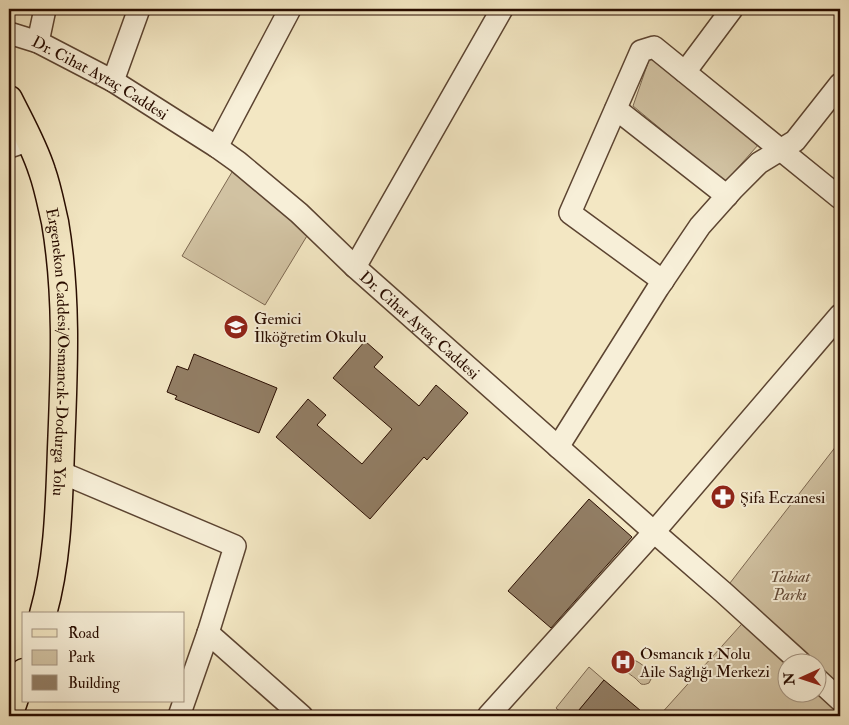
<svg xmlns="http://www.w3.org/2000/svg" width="849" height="725" viewBox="0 0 849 725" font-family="'IM FELL Double Pica',serif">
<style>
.green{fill:#d1c2a2;stroke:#7d6851;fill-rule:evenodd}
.building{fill:#927e65;stroke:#290d00}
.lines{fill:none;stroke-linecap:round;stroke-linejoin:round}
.minor-casing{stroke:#5c4431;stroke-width:24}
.major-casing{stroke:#290d00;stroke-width:29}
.minor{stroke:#f7efd8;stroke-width:21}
.major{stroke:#f3e7c3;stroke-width:26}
.labels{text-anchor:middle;stroke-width:4;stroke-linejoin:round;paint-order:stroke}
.street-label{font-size:16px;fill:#290d00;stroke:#f7efd8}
.poi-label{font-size:16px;fill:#290d00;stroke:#f7efd8;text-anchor:start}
.park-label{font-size:16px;font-style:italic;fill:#644c39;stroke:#f7efd8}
</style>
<rect width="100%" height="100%" fill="#f3e7c3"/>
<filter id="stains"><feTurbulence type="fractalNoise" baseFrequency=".004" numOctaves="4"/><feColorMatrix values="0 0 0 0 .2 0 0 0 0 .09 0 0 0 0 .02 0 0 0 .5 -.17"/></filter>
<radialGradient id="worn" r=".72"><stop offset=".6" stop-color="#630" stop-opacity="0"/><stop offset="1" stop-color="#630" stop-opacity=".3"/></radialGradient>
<!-- green -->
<path class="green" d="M650 57 655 58 759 144 725 182 633 106Z
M238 162 313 226 265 305 182 256Z
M840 441V716H659L749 616 723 592ZM786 662H816V692H786Z
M629 659C637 659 649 669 652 677L649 683C646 684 645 685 641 684 640 683 636 679 635 678 628 673 618 667 629 659Z
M589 667 604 680 574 716H562L563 714 556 708Z"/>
<!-- building -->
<path class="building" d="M365 341 383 357 374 367 419 406 436 385 468 413 427 460 424 457 370 519 276 437 308 399 326 415 317 425 362 464 392 429 333 378Z
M194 354 277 388 259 433 175 399 177 396 167 392 177 366 188 370Z
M589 499 632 537 551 628 508 591Z
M604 680 647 716H574Z"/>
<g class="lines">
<defs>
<g id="minor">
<path id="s1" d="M9 33 38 42 113 81 217 147 238 162 299 213 355 267 654 532 723 592 800 662"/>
<path d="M38 42 45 9"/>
<path d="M685 72 732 9"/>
<path d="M113 81 139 9"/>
<path d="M616 109 727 196"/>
<path d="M9 147 30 140"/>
<path d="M217 147 290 9"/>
<path d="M355 267 502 9"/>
<path d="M663 281 570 213 641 51 654 47 840 198"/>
<path d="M558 447 658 288 700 226 733 189 759 163 795 141 840 84"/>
<path d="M60 472 235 546 208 633 179 716"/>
<path d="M208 633 302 716"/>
<path d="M816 678 840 700"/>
<path d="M488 716 654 532 840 315"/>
</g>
<g id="major">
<path id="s2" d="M9 99C21 123 34 146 42 171 48 188 51 205 55 222 68 298 64 373 61 449 59 504 58 561 43 614"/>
<path d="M9 716 24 672"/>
</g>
</defs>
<!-- minor casing -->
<use href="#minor" class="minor-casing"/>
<!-- major casing -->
<use href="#major" class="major-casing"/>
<!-- minor -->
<use href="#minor" class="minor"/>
<!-- major -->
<use href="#major" class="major"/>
</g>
<!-- icons -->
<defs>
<symbol id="school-disc" viewBox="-11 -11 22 22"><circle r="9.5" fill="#8f2418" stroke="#f7efd8"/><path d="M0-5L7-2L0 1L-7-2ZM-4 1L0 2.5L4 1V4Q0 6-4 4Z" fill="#fff"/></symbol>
<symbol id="pharmacy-disc" viewBox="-11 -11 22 22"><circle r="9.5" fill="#8f2418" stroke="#f7efd8"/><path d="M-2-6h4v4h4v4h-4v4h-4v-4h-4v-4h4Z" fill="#fff"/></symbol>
<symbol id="hospital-disc" viewBox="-11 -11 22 22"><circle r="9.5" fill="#8f2418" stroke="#f7efd8"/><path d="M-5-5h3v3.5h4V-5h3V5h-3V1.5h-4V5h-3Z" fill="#fff"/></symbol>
</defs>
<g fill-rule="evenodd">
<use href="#school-disc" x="222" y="313" width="28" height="28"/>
<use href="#pharmacy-disc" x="709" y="483" width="28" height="28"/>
<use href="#hospital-disc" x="609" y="648" width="28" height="28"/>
</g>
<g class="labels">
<!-- street labels -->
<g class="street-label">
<text dy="6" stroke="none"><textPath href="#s1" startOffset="102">Dr. Cihat Aytaç Caddesi</textPath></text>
<text dy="6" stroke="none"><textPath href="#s1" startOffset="508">Dr. Cihat Aytaç Caddesi</textPath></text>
<text dy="6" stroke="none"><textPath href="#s2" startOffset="262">Ergenekon Caddesi/Osmancık-Dodurga Yolu</textPath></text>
</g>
<!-- poi labels -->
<g class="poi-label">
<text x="254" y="324">Gemici<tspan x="254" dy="18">İlköğretim Okulu</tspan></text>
<text x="740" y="503">Şifa Eczanesi</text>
<text x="640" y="659">Osmancık 1 Nolu<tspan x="640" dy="18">Aile Sağlığı Merkezi</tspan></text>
</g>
<!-- park labels -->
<g class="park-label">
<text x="790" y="582">Tabiat<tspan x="790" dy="18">Parkı</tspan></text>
</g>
</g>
<!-- margin -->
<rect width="849" height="725" fill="none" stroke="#f3e7c3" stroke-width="30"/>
<rect x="10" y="10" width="829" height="705" fill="none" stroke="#290d00" stroke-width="2.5"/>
<rect x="15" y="15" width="819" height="695" fill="none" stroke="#290d00"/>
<!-- legend -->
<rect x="22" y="612" width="162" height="90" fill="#f7efd8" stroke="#a59582"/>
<rect x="32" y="629" width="25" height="8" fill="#f3e7c3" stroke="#a59582"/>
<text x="68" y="638" font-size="15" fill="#290d00">Road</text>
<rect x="32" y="650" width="25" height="15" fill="#d1c2a2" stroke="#a59582"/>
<text x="68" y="662" font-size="15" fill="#290d00">Park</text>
<rect x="32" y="675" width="25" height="15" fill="#927e65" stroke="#a59582"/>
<text x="68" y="688" font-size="15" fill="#290d00">Building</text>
<!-- north arrow -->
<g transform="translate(802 678) rotate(267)"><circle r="24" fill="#f7efd8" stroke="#a59582"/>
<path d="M0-4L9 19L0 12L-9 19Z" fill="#8f2418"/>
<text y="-8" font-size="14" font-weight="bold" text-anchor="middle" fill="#290d00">N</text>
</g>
<rect width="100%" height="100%" filter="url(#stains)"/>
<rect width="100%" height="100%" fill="url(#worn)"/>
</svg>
